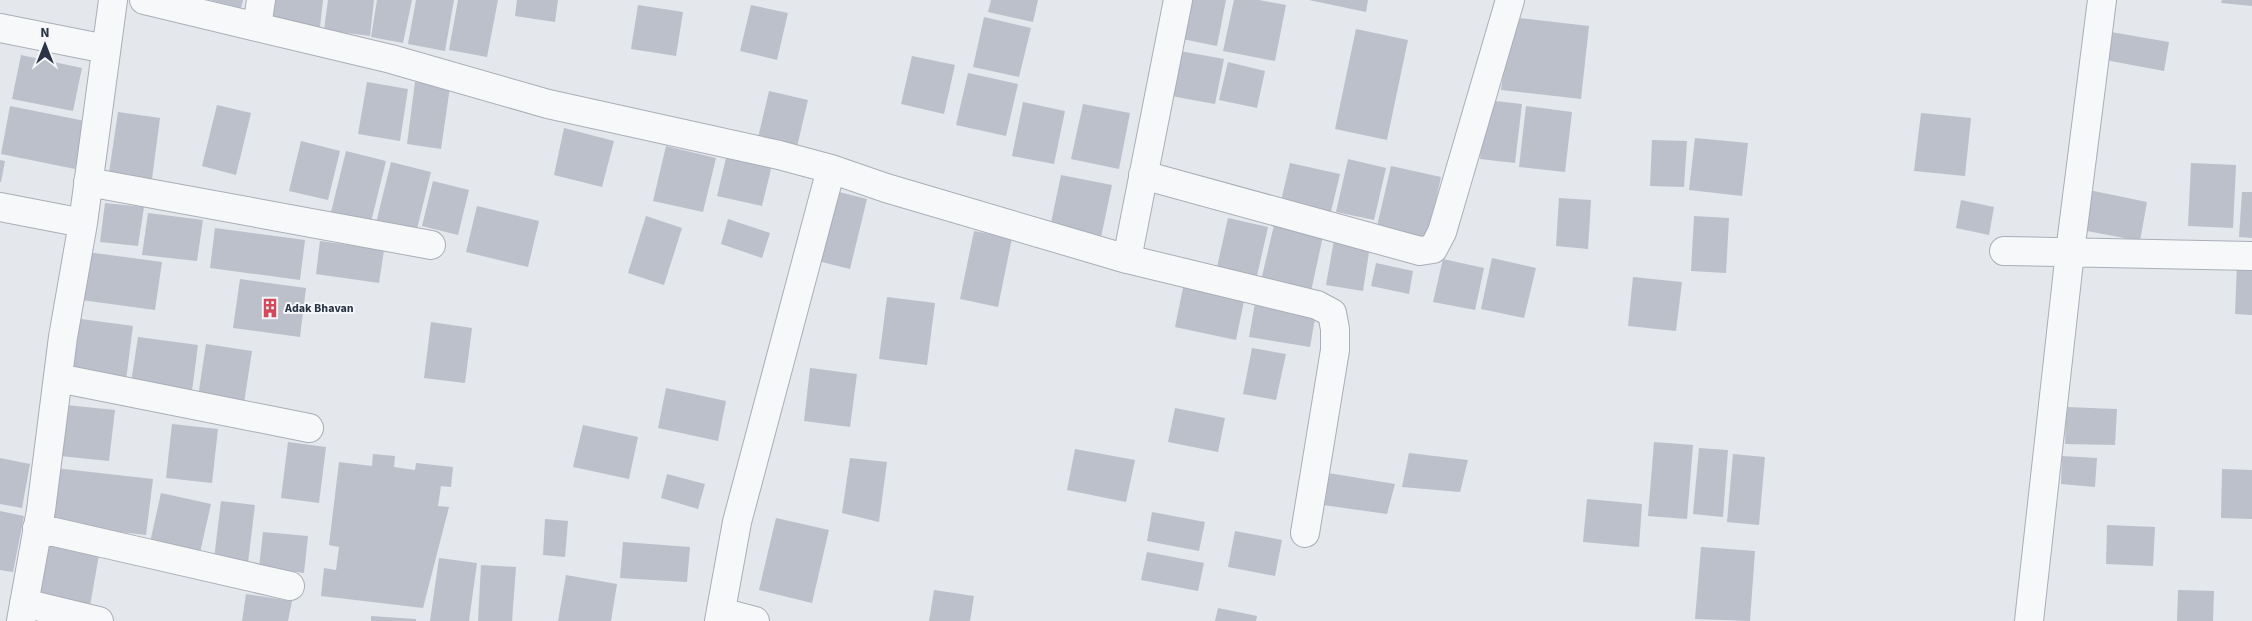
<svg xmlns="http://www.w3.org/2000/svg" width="2252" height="621" viewBox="0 0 2252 621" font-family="'Source Sans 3',sans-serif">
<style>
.building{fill:#bbc0ca}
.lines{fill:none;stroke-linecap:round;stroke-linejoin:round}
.minor-casing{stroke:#a9aeb7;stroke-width:30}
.minor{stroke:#f7f8fa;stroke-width:28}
.labels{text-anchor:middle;stroke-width:4;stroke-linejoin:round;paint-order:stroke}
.poi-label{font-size:12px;font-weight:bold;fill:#2b3445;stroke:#f4f6f9;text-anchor:start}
</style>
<rect width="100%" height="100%" fill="#e4e7ec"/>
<!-- building -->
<path class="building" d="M209 0H243L241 8Z
M273 0H323L320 27 270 21Z
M328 0H374L370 36 324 30Z
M377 0H412L403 43 371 37Z
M416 0H454L445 51 408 44Z
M458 0H498L487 57 449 50Z
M517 0H558L555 22 515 16Z
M991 0H1038L1033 22 988 12Z
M1184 0H1226L1217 46 1177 38Z
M1234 0H1259L1286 5 1275 61 1223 51Z
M1309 0H1368L1366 12Z
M2222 0H2252V6L2221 3Z
M638 5 683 12 676 56 631 49Z
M751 5 788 13 777 60 740 51Z
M984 17 1031 28 1019 77 973 67Z
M1510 17 1589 26 1581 99 1501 90Z
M1356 29 1408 40 1387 140 1335 129Z
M2105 31 2169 42 2164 71 2100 59Z
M1169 49 1224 59 1215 104 1160 94Z
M21 55 82 68 73 111 12 99Z
M912 56 955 65 944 114 901 104Z
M1228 62 1265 71 1257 108 1219 100Z
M968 73 1018 84 1006 136 956 125Z
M367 82 408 89 400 141 358 134Z
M415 82 450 87 441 149 407 144Z
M769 91 808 100 796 151 757 142Z
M1486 100 1522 104 1515 163 1480 159Z
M1023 102 1065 111 1054 164 1012 156Z
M1083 104 1130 113 1119 169 1071 159Z
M217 105 251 113 236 175 202 166Z
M10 106 85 121 75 169 1 154Z
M1526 106 1572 112 1565 172 1519 167Z
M118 112 160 118 152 179 109 173Z
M1921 113 1971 118 1965 176 1914 171Z
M564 128 614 141 602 187 554 175Z
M1695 138 1748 143 1742 196 1689 190Z
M1652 140 1687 141 1684 187 1650 186Z
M301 141 340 151 328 200 289 191Z
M666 146 716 158 703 212 653 201Z
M346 151 386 161 371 222 331 212Z
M727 154 772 165 762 206 717 196Z
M1348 159 1386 168 1374 220 1336 212Z
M0 160 5 161 1 182H0Z
M391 162 431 172 416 233 376 223Z
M1290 163 1340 174 1329 220 1279 209Z
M2191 163 2236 165 2233 228 2188 226Z
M1391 166 1441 177 1426 246 1375 235Z
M1061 175 1112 185 1100 242 1049 232Z
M433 181 469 190 458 235 422 226Z
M831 190 867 199 850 269 814 260Z
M2089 190 2147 202 2140 241 2082 230Z
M2242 192H2252V238L2239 237Z
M1559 198 1591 200 1588 249 1556 246Z
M1961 200 1994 207 1989 235 1956 228Z
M105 203 144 207 138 246 100 242Z
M477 206 539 221 528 267 466 252Z
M148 213 203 220 197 261 142 255Z
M646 216 682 228 664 285 628 273Z
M1694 216 1729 218 1726 273 1691 271Z
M1228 218 1268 227 1255 285 1215 276Z
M728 219 770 233 762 258 721 244Z
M1274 225 1323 236 1310 296 1260 285Z
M215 228 305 240 300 280 210 268Z
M974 231 1012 238 998 307 960 299Z
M1334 240 1370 246 1363 291 1326 285Z
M320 241 384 250 379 283 316 274Z
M87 252 162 262 155 310 81 300Z
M1492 258 1536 268 1524 318 1481 309Z
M1443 259 1484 268 1475 310 1433 302Z
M1376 263 1413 271 1409 294 1371 286Z
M2237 264H2252V315L2235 314Z
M1633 277 1682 282 1676 331 1628 326Z
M240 279 306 288 300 337 233 328Z
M1184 283 1245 296 1236 340 1175 327Z
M887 297 935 303 927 365 879 359Z
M1255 303 1316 313 1310 347 1249 337Z
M74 318 133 326 126 380 67 372Z
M431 322 472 328 465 383 424 378Z
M138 337 198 345 192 391 131 383Z
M206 344 252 351 244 403 198 397Z
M1252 348 1286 354 1276 400 1243 394Z
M810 368 857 374 850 427 804 421Z
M666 388 726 401 718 441 658 428Z
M66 405 115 410 109 461 60 456Z
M2066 407 2117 409 2115 445 2065 444Z
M1175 408 1225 418 1218 452 1168 442Z
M172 424 218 429 212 483 166 478Z
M583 425 638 437 629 479 573 467Z
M288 442 326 447 319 503 281 498Z
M1654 442 1693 445 1687 519 1648 516Z
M1699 448 1728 450 1723 517 1693 514Z
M1075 449 1135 460 1126 502 1067 490Z
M1409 453 1468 460 1460 492 1402 487Z
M373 454 395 456 394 467 415 470 416 463 453 467 451 487 441 486 438 506 449 507 423 608 321 596 324 568 336 570 339 547 329 545 339 462 372 466Z
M1733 454 1765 457 1759 525 1727 522Z
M2062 456 2097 458 2095 487 2061 484Z
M0 458 30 464 22 508 0 504Z
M850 458 887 462 879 522 842 513Z
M55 468 153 479 146 535 49 524Z
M2222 469 2252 470V519L2221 518Z
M1328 473 1395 484 1387 514 1323 505Z
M667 474 705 484 698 509 661 498Z
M161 493 211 504 199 557 149 547Z
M1587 499 1642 504 1639 547 1583 542Z
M221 501 255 505 248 563 214 559Z
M0 511 24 516 13 572 0 570Z
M1152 512 1205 522 1199 551 1147 541Z
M776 518 829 530 812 603 759 590Z
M545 519 568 521 565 557 543 555Z
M2107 525 2155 527 2153 566 2106 564Z
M1235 531 1282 540 1275 576 1228 567Z
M263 532 308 536 304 573 259 568Z
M45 540 100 549 90 606 35 597Z
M623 542 690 547 687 582 620 578Z
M1701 547 1755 551 1750 621 1695 619Z
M1147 552 1204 563 1198 591 1141 580Z
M439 558 477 563 469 621H430Z
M481 565 516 567 512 621H478Z
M566 575 617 584 611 621H558Z
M934 590 974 596 970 621H929Z
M2178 590 2214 591 2213 621H2177Z
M246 594 292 601 288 621H242Z
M1218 608 1257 616 1256 621H1215Z
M371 616 416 619V621H371Z"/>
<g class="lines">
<defs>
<path id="minor" d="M144 0 391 59 548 104 779 155 831 169 886 188 1127 259 1178 0
M257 27 261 0
M0 28 106 49
M1143 175 1420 251 1433 249 1442 232 1510 0
M88 182 431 245
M0 207 83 223
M2004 251 2252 256
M1127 259 1317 305 1332 313 1335 329V350L1305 533
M58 378 309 428
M37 528 290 586
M24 603 99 621
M721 612 755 621
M21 621 41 510 63 337 83 223 113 0
M719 621 737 522 831 169
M2029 621 2070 252 2102 0"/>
</defs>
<!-- minor casing -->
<use href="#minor" class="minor-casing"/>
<!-- minor -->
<use href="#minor" class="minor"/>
</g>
<!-- icons -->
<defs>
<symbol id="building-bare" viewBox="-9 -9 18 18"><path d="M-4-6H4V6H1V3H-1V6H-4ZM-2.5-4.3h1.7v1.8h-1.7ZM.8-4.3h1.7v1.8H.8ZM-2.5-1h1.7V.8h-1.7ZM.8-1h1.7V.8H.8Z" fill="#d1495b" stroke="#f4f6f9" stroke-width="2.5" paint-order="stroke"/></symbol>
</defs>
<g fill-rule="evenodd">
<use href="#building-bare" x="256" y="294" width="28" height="28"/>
</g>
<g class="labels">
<!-- poi labels -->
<g class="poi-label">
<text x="285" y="312">Adak Bhavan</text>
</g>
</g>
<!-- north arrow -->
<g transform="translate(45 45)" stroke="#f4f6f9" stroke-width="4" paint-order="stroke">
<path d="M0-4L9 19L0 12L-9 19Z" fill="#2b3445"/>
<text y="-8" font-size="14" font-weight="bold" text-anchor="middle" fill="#2b3445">N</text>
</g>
</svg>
